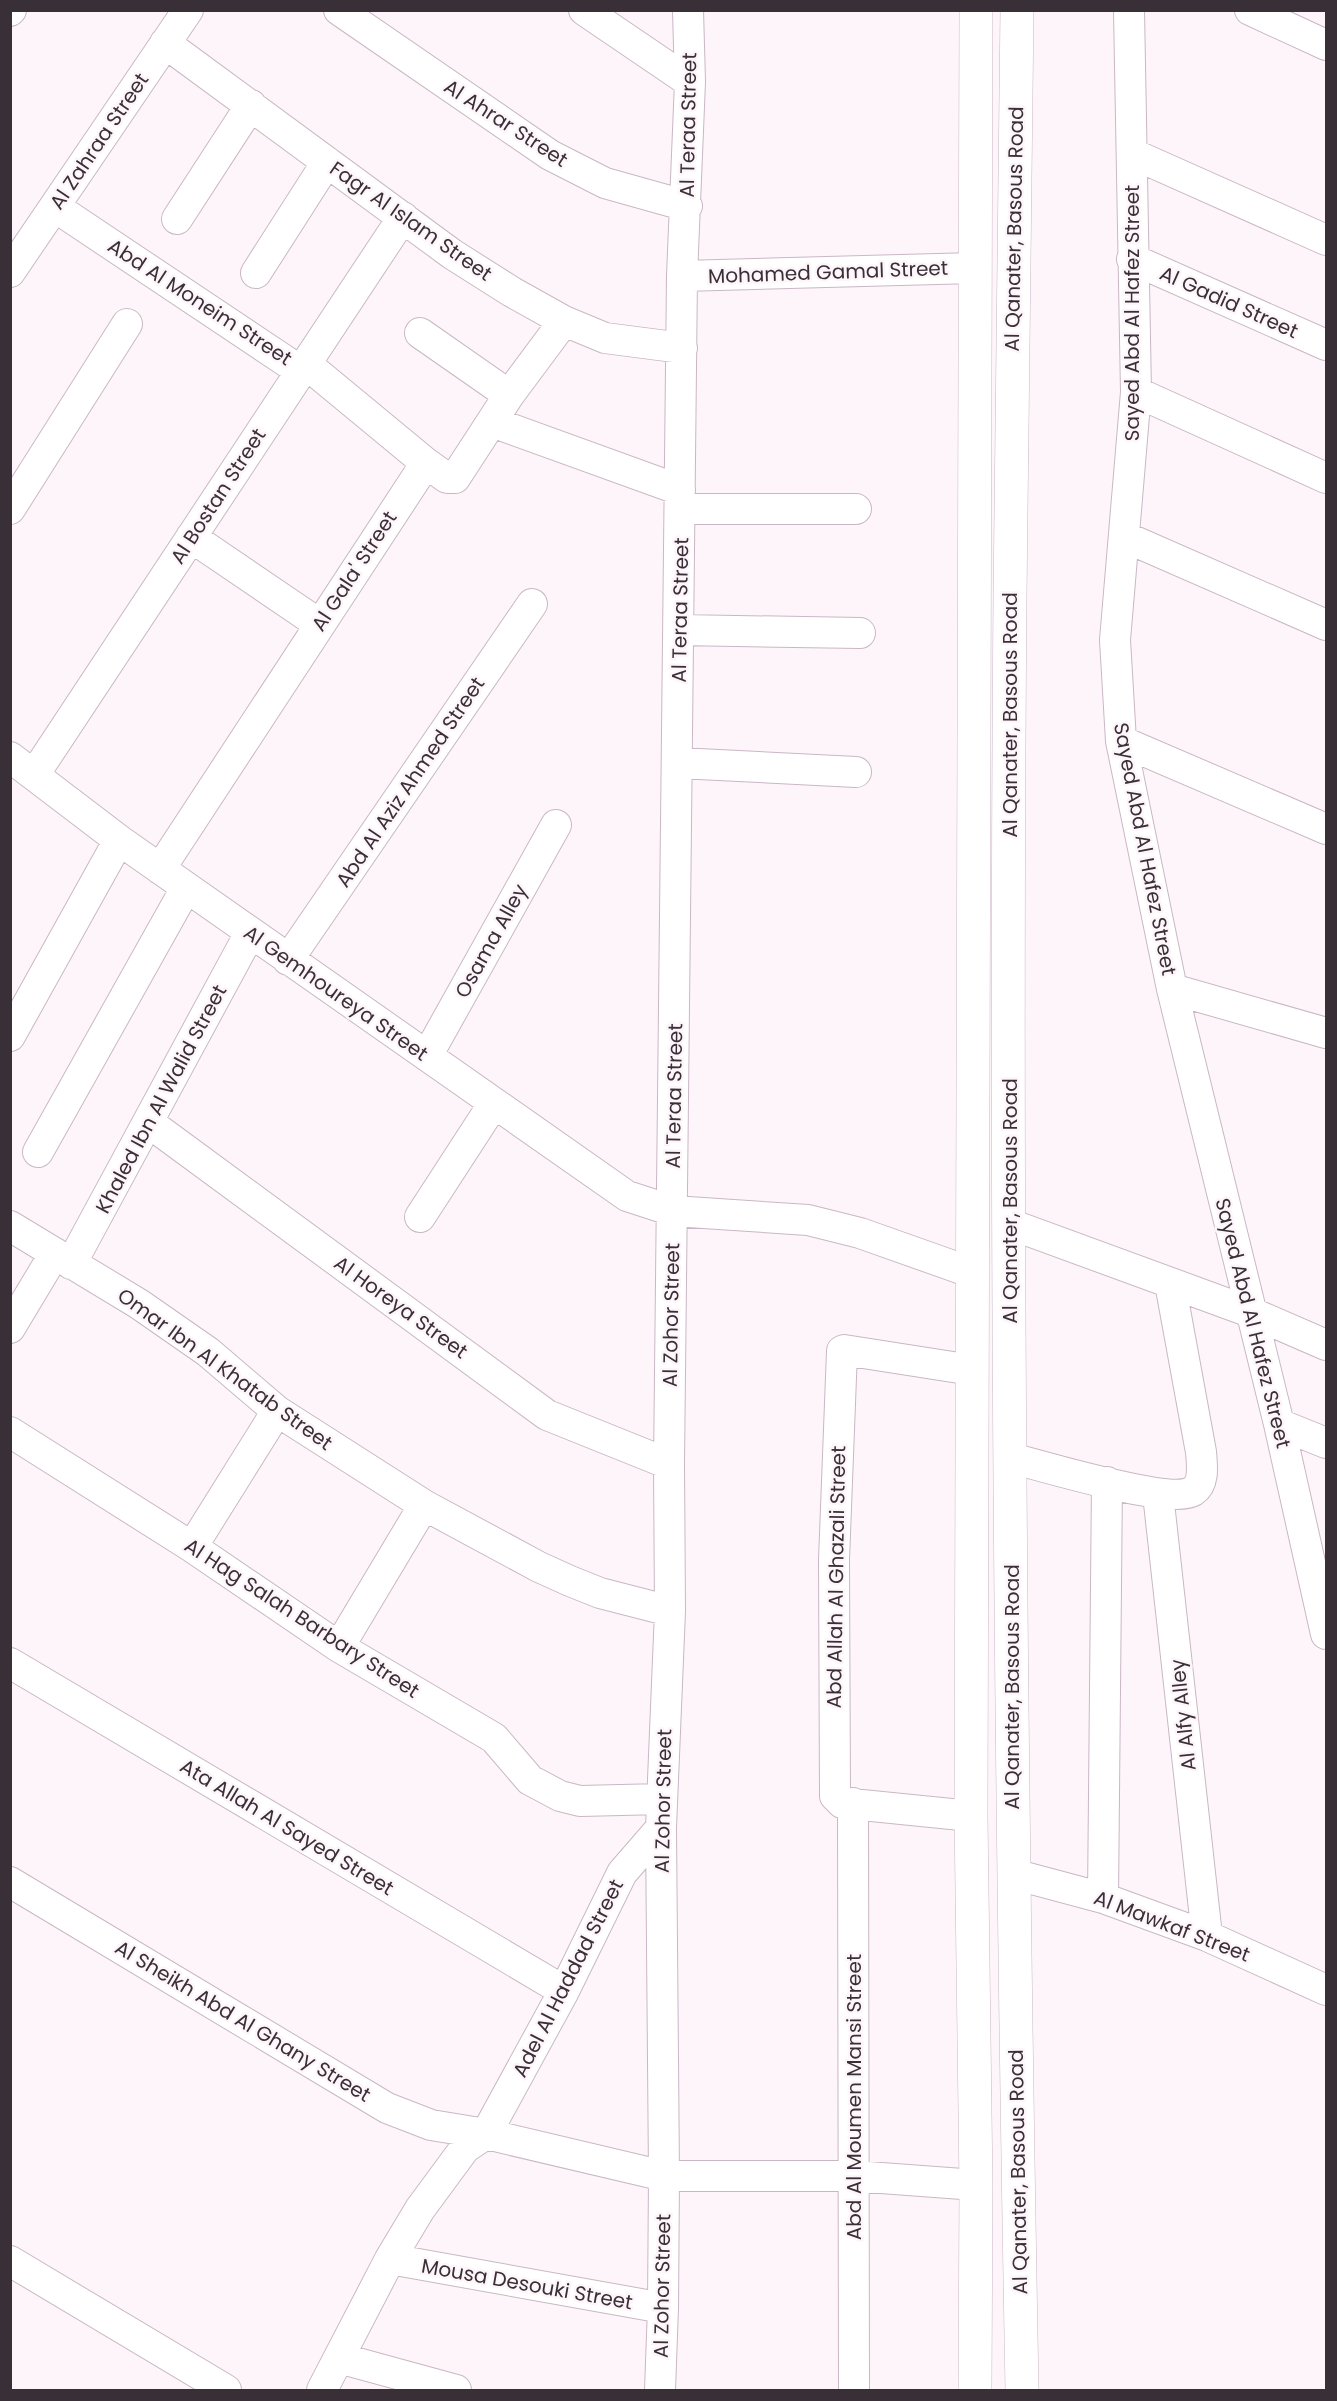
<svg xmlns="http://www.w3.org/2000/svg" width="1337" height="2401" viewBox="0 0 1337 2401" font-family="Poppins,sans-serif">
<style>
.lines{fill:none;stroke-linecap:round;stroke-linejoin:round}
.street-casing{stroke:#cab7c5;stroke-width:32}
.secondary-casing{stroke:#cab7c5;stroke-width:34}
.street{stroke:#fff;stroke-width:30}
.secondary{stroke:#fff;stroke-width:33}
.labels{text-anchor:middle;stroke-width:5;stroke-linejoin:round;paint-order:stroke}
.street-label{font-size:20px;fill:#383036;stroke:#fdf5fa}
</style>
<rect width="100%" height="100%" fill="#fdf5fa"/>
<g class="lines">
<defs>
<path id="street" d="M339 10 550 155 605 183 687 206
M584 10 690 82
M1129 10 1136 392 1115 640 1121 741 1172 989 1279 1424 1326 1634
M1250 10 1326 45
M10 11 11 10
M165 43 452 254 512 292 564 321 605 338 682 348
M1133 154 1326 240
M55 207 284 360C291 365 296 367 305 363L426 463
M177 219 251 105
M1132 259 1326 345
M10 272 188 10
M256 273 327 162
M682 276 974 268
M420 333 509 395
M1136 392 1326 478
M492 422 680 490
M10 509 127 324
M680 509H856
M191 537 319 624
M1125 537 1326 625
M679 630 860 633
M1121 741 1326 829
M10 757 119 840 627 1196 673 1211 808 1220 860 1233 973 1273
M678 763 856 772
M34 775 403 217
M160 869 426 463 447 478H455L509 395 564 321
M288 960 532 604
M1172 989 1326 1033
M10 1036 119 840
M427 1056 556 825
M148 1122 547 1415 669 1464
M38 1152 186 888
M420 1217 494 1103
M1010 1224 1250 1312 1326 1345
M10 1226 139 1304 208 1352 277 1411 424 1505 539 1567 570 1581 600 1593 670 1611
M71 1264 250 933
M10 1328 55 1253
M1279 1424 1326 1443
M10 1432 192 1547 339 1647 494 1738 530 1780 560 1796 580 1801 662 1799
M1011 1458C1043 1466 1170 1505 1193 1491 1205 1483 1202 1465 1201 1452L1170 1283
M1158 1494 1207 1936
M192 1547 277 1411
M339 1647 424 1505
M10 1663 564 1991
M853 1803 854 2390
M971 1816 842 1803 835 1796 834 1560 842 1351 844 1350 972 1370
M1013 1874 1103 1898 1207 1936 1326 1990
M10 1882 387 2108 431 2125 486 2134 664 2176H854L976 2185
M1103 1898 1107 1482
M390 2259 663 2308
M10 2261 226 2390
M339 2358 456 2390
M322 2390 390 2259 420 2209 465 2148 486 2134 564 1991 622 1873 661 1828
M660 2390 663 2308 664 2176 661 1828 670 1611 669 1464 682 276 690 82 688 10"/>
<path id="secondary" d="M1017 10C1015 206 1012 401 1010 597 1005 1194 1011 1793 1022 2390
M975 2390 976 2185 971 1816 976 10"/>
</defs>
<!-- street casing -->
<use href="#street" class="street-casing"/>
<!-- secondary casing -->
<use href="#secondary" class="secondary-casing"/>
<!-- street -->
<use href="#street" class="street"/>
<!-- secondary -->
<use href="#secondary" class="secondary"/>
</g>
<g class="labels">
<!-- street labels -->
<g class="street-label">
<text transform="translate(506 123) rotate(33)" y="7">Al Ahrar Street</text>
<text transform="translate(688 125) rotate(-89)" y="7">Al Teraa Street</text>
<text transform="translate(99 141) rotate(-56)" y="7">Al Zahraa Street</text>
<text transform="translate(411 221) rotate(35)" y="7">Fagr Al Islam Street</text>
<text transform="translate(1014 229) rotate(-89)" y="7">Al Qanater, Basous Road</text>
<text transform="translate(828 272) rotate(-2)" y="7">Mohamed Gamal Street</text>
<text transform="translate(200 302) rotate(33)" y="7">Abd Al Moneim Street</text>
<text transform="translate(1229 302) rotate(24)" y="7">Al Gadid Street</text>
<text transform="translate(1132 313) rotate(-90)" y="7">Sayed Abd Al Hafez Street</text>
<text transform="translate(218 496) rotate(-57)" y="7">Al Bostan Street</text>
<text transform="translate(354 571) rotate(-57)" y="7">Al Gala' Street</text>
<text transform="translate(680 610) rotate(-89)" y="7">Al Teraa Street</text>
<text transform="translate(1010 715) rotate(-90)" y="7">Al Qanater, Basous Road</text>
<text transform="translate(410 782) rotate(-56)" y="7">Abd Al Aziz Ahmed Street</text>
<text transform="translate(1145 849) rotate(79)" y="7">Sayed Abd Al Hafez Street</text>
<text transform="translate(491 941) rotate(-61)" y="7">Osama Alley</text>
<text transform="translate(336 993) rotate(35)" y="7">Al Gemhoureya Street</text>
<text transform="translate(674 1096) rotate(-89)" y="7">Al Teraa Street</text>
<text transform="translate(161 1099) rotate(-62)" y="7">Khaled Ibn Al Walid Street</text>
<text transform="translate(1010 1201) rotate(-90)" y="7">Al Qanater, Basous Road</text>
<text transform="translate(401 1307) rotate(36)" y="7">Al Horeya Street</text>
<text transform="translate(671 1315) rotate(-89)" y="7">Al Zohor Street</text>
<text transform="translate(1253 1323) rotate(76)" y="7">Sayed Abd Al Hafez Street</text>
<text transform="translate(225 1369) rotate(36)" y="7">Omar Ibn Al Khatab Street</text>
<text transform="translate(836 1577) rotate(-89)" y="7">Abd Allah Al Ghazali Street</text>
<text transform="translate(302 1618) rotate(33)" y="7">Al Hag Salah Barbary Street</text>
<text transform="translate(1012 1687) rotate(-90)" y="7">Al Qanater, Basous Road</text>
<text transform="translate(1183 1715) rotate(-96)" y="7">Al Alfy Alley</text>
<text transform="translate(663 1801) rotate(-89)" y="7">Al Zohor Street</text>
<text transform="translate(287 1827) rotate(31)" y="7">Ata Allah Al Sayed Street</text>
<text transform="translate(1172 1926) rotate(21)" y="7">Al Mawkaf Street</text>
<text transform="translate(568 1978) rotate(-63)" y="7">Adel Al Haddad Street</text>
<text transform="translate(243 2021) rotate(31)" y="7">Al Sheikh Abd Al Ghany Street</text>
<text transform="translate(854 2097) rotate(-90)" y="7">Abd Al Moumen Mansi Street</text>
<text transform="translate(1018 2172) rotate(-91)" y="7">Al Qanater, Basous Road</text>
<text transform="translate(527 2284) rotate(10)" y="7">Mousa Desouki Street</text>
<text transform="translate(662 2286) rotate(-89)" y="7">Al Zohor Street</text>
</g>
</g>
<!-- border -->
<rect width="1337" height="2401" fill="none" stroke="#383036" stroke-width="24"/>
</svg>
